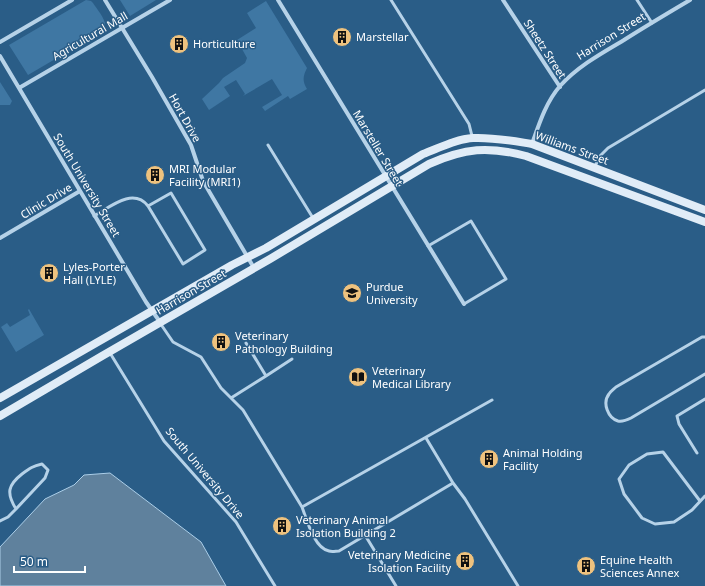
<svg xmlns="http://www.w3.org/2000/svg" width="705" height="586" viewBox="0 0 705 586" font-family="'Noto Sans',sans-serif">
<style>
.green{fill:#3f77a3}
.water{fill:#5f819d;stroke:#abcee8}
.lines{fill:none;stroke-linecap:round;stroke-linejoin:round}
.lane{stroke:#b6d2e8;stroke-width:3}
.street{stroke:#b6d2e8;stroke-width:4}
.secondary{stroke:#e0ecf7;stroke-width:8}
.labels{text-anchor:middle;stroke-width:3;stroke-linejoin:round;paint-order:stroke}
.street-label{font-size:11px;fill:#fff;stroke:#2a5d87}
.poi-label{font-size:11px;fill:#fff;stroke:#2a5d87;text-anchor:start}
</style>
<rect width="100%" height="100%" fill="#2a5d87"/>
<!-- green -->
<path class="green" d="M86 0 91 1 93 3C98 11 110 23 103 31L28 75 9 45Z
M120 0H156L130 16Z
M266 1 307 68C303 76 302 81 307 89L290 99 288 96 265 111 262 107 282 95 272 79 243 96 245 94 236 80 224 87 230 96 209 110 202 99 219 83 223 78 245 63 247 58 237 40 256 28 247 13Z
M0 82 12 101 10 105H0Z
M29 309 44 335 16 352 1 327 7 323 10 327 30 315 28 310Z"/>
<!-- water -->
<path class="water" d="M110 473 201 542 226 586H0V547L45 499 74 485 84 475Z"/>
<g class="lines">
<!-- lane -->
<path class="lane" d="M391 0 469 124 472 136
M637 0 652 23
M268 145 313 218
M595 166 600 156 608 148 705 90
M94 216C110 207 133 187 148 206L183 264 205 250 171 193 148 206
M428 246 471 221 506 279 464 304
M160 323 173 342 201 357 221 388 243 410 302 507 492 400
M705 337H702L616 387C614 389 611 391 609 394 602 403 608 418 618 421 623 422 627 420 631 418L705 374
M110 353 164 441 236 522 275 586
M266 376 292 359
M231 398 266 376 246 343
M697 453 679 424 677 416 705 399
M453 483 465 499 518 586
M700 501 663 452 647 454 629 465 619 479 624 494 642 518 655 524 674 522 692 510 705 496
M302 507C307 520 314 548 329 551 332 552 336 551 339 551L453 483 426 438
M0 521 8 517 16 509 45 478 48 470 42 464C33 466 30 468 22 474 8 485 6 493 16 509
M365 535 396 586"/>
<!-- street -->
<path class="street" d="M105 0 152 77 191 145 203 181 254 268
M278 0 464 304
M503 0 560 87
M0 42 72 0
M0 56 146 302 160 322
M19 88 170 0
M532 144C539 124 546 102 560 86 578 66 602 53 624 40 646 26 668 13 690 0
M0 238 80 191"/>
<!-- secondary -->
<path class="secondary" d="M0 398 232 265 266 248 423 154C439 148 456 139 473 138 493 137 513 141 532 144L705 210
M0 416 102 356 270 259 429 164C465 148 488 146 526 156L705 222"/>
</g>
<!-- icons -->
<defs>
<symbol id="building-disc" viewBox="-11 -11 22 22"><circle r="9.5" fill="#eec27e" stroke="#2a5d87"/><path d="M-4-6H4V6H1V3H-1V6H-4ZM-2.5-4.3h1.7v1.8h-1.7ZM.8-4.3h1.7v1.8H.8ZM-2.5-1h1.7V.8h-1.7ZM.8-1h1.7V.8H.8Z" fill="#111"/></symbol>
<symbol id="university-disc" viewBox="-11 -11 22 22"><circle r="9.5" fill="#eec27e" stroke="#2a5d87"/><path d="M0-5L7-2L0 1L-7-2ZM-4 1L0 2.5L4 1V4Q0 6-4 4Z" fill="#111"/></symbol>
<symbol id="library-disc" viewBox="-11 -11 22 22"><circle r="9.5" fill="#eec27e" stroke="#2a5d87"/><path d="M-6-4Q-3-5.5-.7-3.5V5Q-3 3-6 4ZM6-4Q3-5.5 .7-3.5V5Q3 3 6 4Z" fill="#111"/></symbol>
</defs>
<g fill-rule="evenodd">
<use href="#building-disc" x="331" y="26" width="22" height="22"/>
<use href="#building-disc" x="168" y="33" width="22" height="22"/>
<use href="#building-disc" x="144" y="164" width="22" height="22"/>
<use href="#building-disc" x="38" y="262" width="22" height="22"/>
<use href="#university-disc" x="341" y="282" width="22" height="22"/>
<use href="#building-disc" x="210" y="331" width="22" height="22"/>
<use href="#library-disc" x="347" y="366" width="22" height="22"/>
<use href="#building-disc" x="478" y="448" width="22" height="22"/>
<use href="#building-disc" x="271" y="515" width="22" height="22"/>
<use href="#building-disc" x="454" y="550" width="22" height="22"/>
<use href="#building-disc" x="575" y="555" width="22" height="22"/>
</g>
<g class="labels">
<!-- street labels -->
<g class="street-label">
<text transform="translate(90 36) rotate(-30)" y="4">Agricultural Mall</text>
<text transform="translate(611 36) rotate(-32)" y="4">Harrison Street</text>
<text transform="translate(545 49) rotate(57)" y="4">Sheetz Street</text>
<text transform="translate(185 118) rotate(61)" y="4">Hort Drive</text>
<text transform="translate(378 148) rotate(59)" y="4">Marsteller Street</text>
<text transform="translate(572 148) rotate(20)" y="4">Williams Street</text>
<text transform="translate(87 185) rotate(59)" y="4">South University Street</text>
<text transform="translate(46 201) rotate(-31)" y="4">Clinic Drive</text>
<text transform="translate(191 292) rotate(-30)" y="4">Harrison Street</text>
<text transform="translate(205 473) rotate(50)" y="4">South University Drive</text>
</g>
<!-- poi labels -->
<g class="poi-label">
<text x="356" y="41">Marstellar</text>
<text x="193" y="48">Horticulture</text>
<text x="169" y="173">MRI Modular<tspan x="169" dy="13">Facility (MRI1)</tspan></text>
<text x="63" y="271">Lyles-Porter<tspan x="63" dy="13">Hall (LYLE)</tspan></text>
<text x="366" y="291">Purdue<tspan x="366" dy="13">University</tspan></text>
<text x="235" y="340">Veterinary<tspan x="235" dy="13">Pathology Building</tspan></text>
<text x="372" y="375">Veterinary<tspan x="372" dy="13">Medical Library</tspan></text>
<text x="503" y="457">Animal Holding<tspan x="503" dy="13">Facility</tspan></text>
<text x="296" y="524">Veterinary Animal<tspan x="296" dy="13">Isolation Building 2</tspan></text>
<text x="451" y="559" text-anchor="end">Veterinary Medicine<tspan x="451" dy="13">Isolation Facility</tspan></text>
<text x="600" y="564">Equine Health<tspan x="600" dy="13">Sciences Annex</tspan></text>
</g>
</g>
<!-- scale -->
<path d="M14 566v6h71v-6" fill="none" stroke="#ffffff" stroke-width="2"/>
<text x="20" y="566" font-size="12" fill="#ffffff" stroke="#2a5d87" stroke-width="3" paint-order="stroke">50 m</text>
</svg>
